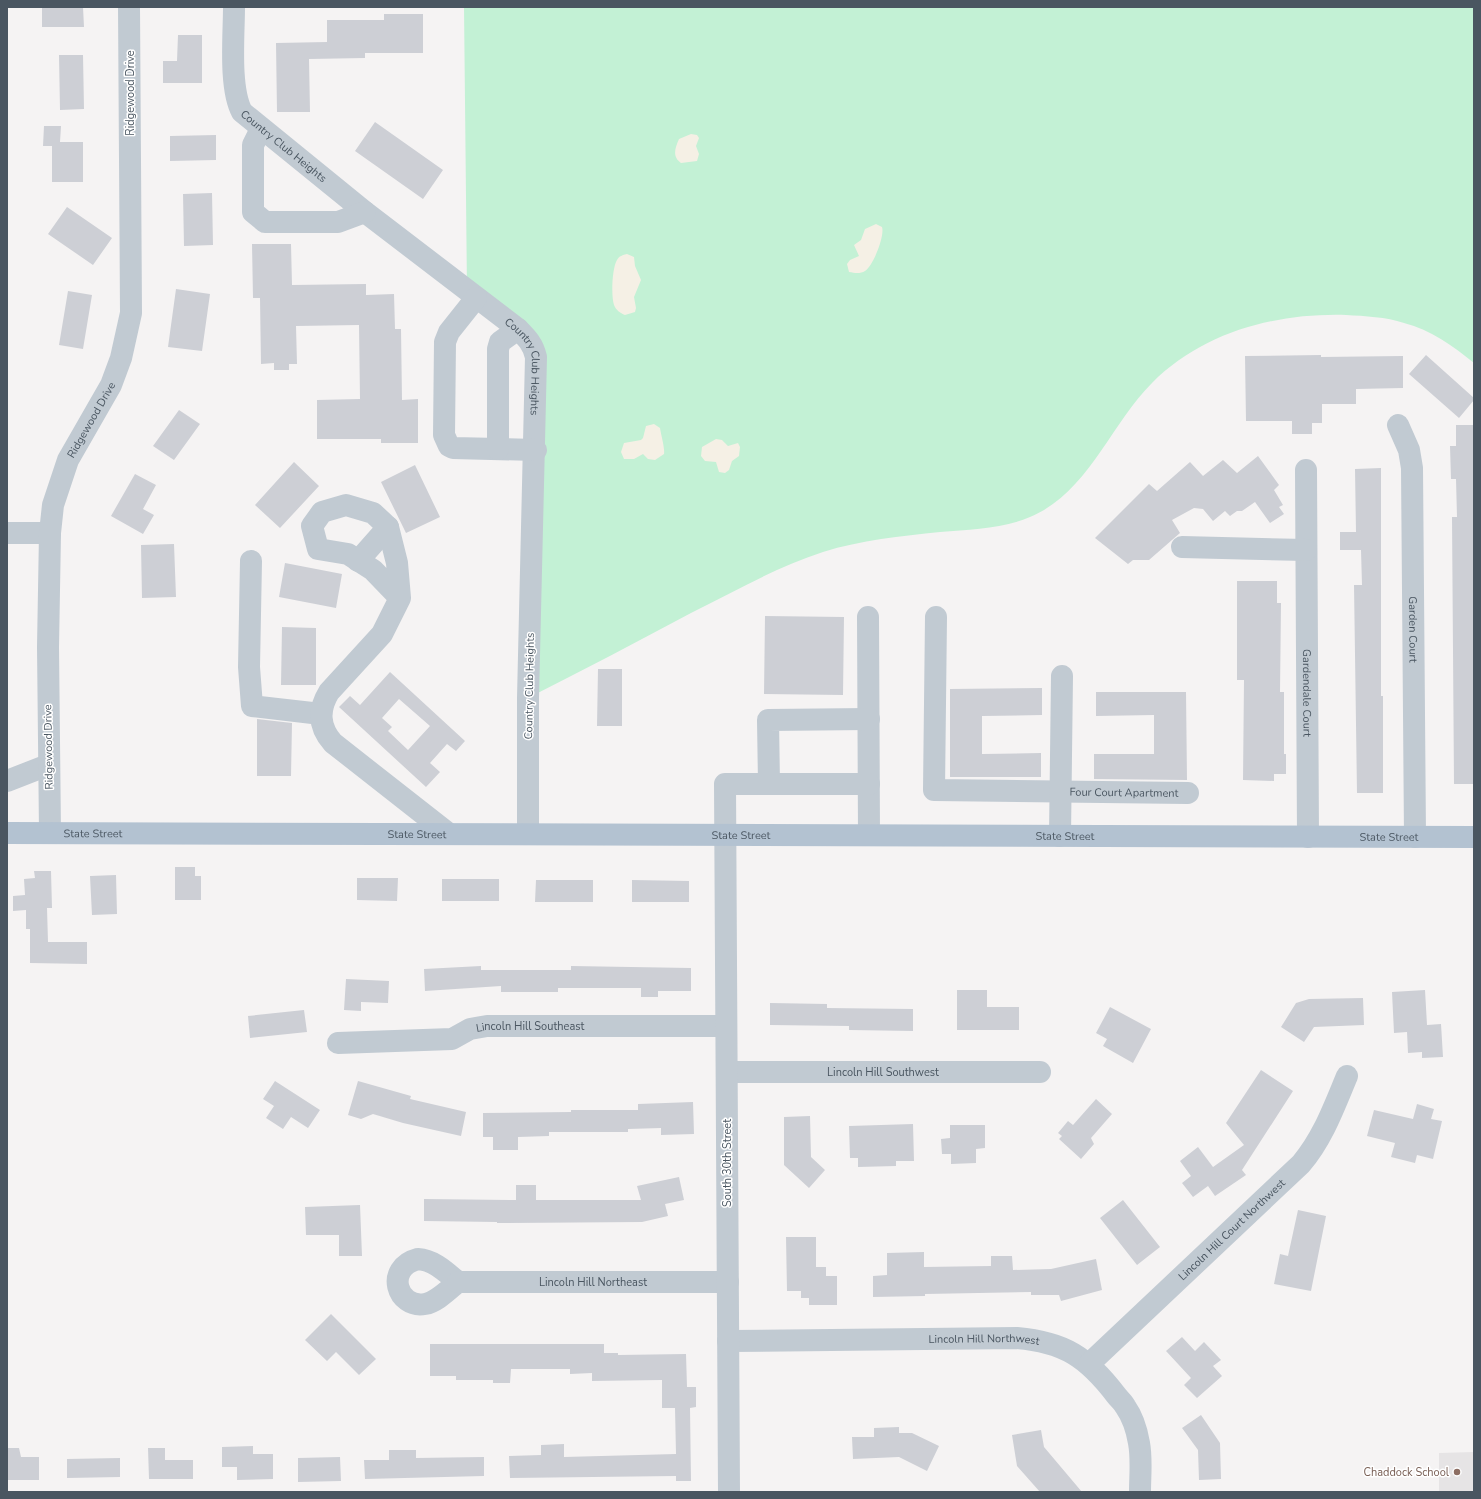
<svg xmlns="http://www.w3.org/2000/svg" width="1481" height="1499" viewBox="0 0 1481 1499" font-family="'Nunito Sans',sans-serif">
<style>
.education{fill:#e6e4e5}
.green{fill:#c3f1d5}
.sand{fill:#f5f0e5}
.building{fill:#cdcfd5;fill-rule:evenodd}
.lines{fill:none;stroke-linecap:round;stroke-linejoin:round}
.minor{stroke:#c1cad2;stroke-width:22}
.major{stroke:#b3c2d1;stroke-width:22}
.education-dot{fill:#8d6e63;stroke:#fff;stroke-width:1.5}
.labels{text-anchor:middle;stroke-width:3;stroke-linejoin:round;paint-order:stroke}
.street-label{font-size:11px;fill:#4a5661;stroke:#fff}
.education-label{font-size:11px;fill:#785e54;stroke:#fff;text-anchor:end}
</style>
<rect width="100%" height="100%" fill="#f5f3f3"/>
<!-- education -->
<path class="education" d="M1474 1452V1492H1439V1453Z"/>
<!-- green -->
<path class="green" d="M464 7H1474V363C1453 346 1431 330 1404 323 1386 317 1365 316 1346 315 1275 313 1203 332 1152 383 1110 425 1088 493 1030 517 1002 529 971 529 940 532 901 536 861 540 823 552 777 567 735 591 691 613 637 642 583 670 528 698L536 357 467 291Z"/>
<!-- sand -->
<path class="sand" d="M691 134 697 135 699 138 696 146 699 154 697 161 681 163C672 157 675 148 679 139Z
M876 224 882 227C885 236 873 266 865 271 860 274 855 273 849 272L847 264 850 260 859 256 854 245 861 240 865 229Z
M627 254 634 257 635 266 641 280 634 297 636 308 635 312 625 315C620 313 616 310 614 305 611 296 612 268 617 260 619 256 623 255 627 254Z
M654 424 660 428C661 435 665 448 664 454L655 460 648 459 643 454 634 459H624L621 452 624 443 641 440 643 438 646 426Z
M716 439 722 440 728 446 738 443 740 447 739 456 732 461 729 470 725 473 719 472 716 462 705 461 701 456 702 447Z"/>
<!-- building -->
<path class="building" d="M42 7H83L84 27H42Z
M384 14H423V53H365V58L309 59 310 112H277L276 43 327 42V20H384Z
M178 35H202V83H163V61H177Z
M59 55H83L84 109 60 110Z
M375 122 443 170 423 199 355 151Z
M44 126H61L60 142H83V182H52V146H43Z
M216 135V160L170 161V136Z
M212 193 213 245 184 246 183 194Z
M67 207 112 238 93 265 48 234Z
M252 244H291L292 285 366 284V295L394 294 395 329H401L402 400 418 399V443H381V439H317V400L360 399 359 325 296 326 297 364H289V370H274V363L261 364 260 298H253Z
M176 289 210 294 202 351 168 347Z
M68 291 92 295 83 349 59 345Z
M1321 355V357L1403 356V388L1356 389V404H1322V423H1312V434H1292V421H1246L1245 356Z
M1426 355 1474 398V400L1459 418 1409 374Z
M179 410 200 424 174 460 153 446Z
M1456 425H1474V784H1454L1452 517H1457L1456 479H1451L1450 446H1456Z
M1258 456 1279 485 1274 490 1283 505 1279 507 1284 514 1270 523 1255 502 1242 511H1237L1230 516 1225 511 1213 521 1203 509 1194 508 1172 520 1180 533 1149 560H1133L1128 564 1095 538 1149 484 1157 491 1190 462 1203 476 1223 460 1237 473Z
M294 462 319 486 280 528 255 505Z
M415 465 440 517 406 533 381 482Z
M1381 468V696H1383V793H1357L1354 585H1362L1361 550H1340V532H1356L1355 469Z
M135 474 156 485 143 509 154 515 143 534 111 516Z
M174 544 176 597 142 598 141 545Z
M285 563 342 574 336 608 279 597Z
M1237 581H1277V603H1281L1280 692H1284V754H1286V774H1274V781L1243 780 1244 680H1237Z
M765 616 844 617 843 695 764 694Z
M282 627 316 628V685H281Z
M598 669H622V726H597Z
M390 672 465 741 456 751 447 744 430 763 440 772 426 787 339 707 350 696 360 705ZM399 699 430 726 408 750 388 731 392 727 382 718Z
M1042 688V715L982 716V754L1041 753V777H950V689Z
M1096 692H1186L1187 780 1094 779V754H1154V715L1096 716Z
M257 719 292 723 291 776H257Z
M175 867H195V876H201V900H175Z
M34 871H51L52 908H47L48 942H87V964L30 963V929H26V910L13 911V896L25 895 24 879 35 878Z
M116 875 117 914 92 915 90 876Z
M357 878H398L397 901 357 900Z
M442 879H499V901H442Z
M536 880H593V902H535Z
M632 880 689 881V902H632Z
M481 966V970H571V966L691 968V991H658V997H641V988H558V992H501V986L425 991 424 969Z
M346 979 389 981 388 1003 361 1002V1011L344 1010Z
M957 990H987V1007H1019V1030H957Z
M1425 990 1427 1025 1441 1024 1443 1057 1422 1058V1052L1408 1053 1407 1032 1394 1033 1392 992Z
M1363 998 1364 1025 1314 1027 1304 1042 1281 1027 1296 1003 1309 999Z
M770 1003 827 1004V1008L913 1009V1031L849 1030V1026L770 1025Z
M1110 1007 1151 1029 1133 1063 1103 1046 1107 1039 1096 1033Z
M304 1010 307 1032 250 1038 248 1016Z
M1261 1070 1293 1091 1242 1170 1246 1175 1215 1196 1208 1186 1193 1197 1182 1183 1191 1176 1180 1161 1198 1147 1213 1167 1244 1145 1226 1123Z
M275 1081 320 1110 308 1128 291 1117 283 1129 266 1118 274 1106 263 1099Z
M358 1081 411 1096 410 1099 466 1112 461 1136 403 1123 373 1114 361 1119 348 1115Z
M1096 1099 1112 1114 1091 1138 1094 1144 1081 1159 1059 1139 1062 1136 1058 1133 1068 1121 1073 1125Z
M693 1102 694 1134 661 1135V1128L628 1129V1132H549V1136L518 1137V1150H493V1137H483V1113L571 1112V1110H638V1104Z
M1417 1104 1434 1109 1431 1119 1442 1121 1433 1159 1417 1155 1415 1163 1391 1157 1395 1143 1367 1136 1374 1110 1413 1119Z
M810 1116 811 1157 825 1170 809 1188 784 1165V1117Z
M913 1124 914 1161H896V1166L858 1167V1158H850L849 1126Z
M950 1125H985V1148L976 1149V1163L951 1164V1154H942L941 1139 950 1138Z
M679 1177 684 1200 665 1204 668 1216 642 1222 497 1223V1222L424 1221V1199L516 1200V1185H536V1200H641L637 1186Z
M1123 1200 1160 1247 1137 1265 1100 1218Z
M360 1205 362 1256H339V1235H306L305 1207Z
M1298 1210 1326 1216 1311 1291 1274 1284 1280 1254 1288 1256Z
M786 1237H816V1267H826V1276H837V1305H809V1298H801V1291H787Z
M924 1252V1267L991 1266V1256H1012L1013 1270 1051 1269 1096 1259 1102 1290 1061 1301 1059 1295H1031V1292L925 1294V1296L873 1297V1276L887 1275V1253Z
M331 1314 376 1359 359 1375 336 1352 327 1361 305 1340Z
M1182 1337 1195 1351 1204 1342 1221 1360 1213 1366 1222 1376 1197 1398 1184 1385 1191 1378 1166 1351Z
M430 1344H604V1353H618V1355L686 1354 687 1387H696V1407L690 1408 691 1481H676V1476L510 1478 509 1456 541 1455V1445L564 1444V1457L676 1454 675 1408H662V1380L592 1381V1373L570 1374V1369H511L510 1383H493V1380H456V1376H430Z
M1201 1415 1220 1443 1221 1479 1199 1480 1198 1450 1182 1428Z
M899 1427V1433H912L939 1446 927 1471 899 1457 853 1459 852 1437H874V1428Z
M1041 1430 1044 1447 1082 1492H1040L1017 1466 1012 1435Z
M253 1446V1454H273V1479L237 1480V1467H222V1447Z
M7 1448H19L21 1457H39V1480H7Z
M148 1448H165V1460H193V1479H149Z
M389 1450H416V1458L484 1457V1476L365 1479 364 1460H389Z
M340 1457 341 1481 298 1482V1458Z
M120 1458V1477L67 1478V1459Z"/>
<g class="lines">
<!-- minor -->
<g class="minor">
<path id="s1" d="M234 7C234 35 229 88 242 112L365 212 518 329C527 338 533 344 536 357L528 698V834"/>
<path d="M261 129 253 145V212L265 222H338L365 212"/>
<path d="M476 298 449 332 445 342 444 435 449 446 453 448 536 450"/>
<path id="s2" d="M1398 425 1409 450 1412 468 1415 837"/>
<path d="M498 449V349L500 342 518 329"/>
<path id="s3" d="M1306 470 1308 837"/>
<path d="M7 533H50"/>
<path d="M1182 547 1306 550"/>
<path d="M251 561 249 667 252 706 321 714"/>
<path d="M358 561 388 527"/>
<path d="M400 598 373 570 348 554 318 549 312 526 322 512 346 505 373 513 388 527 397 563 400 598 382 634 329 692C318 710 319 727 333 743L449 834"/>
<path d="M868 617 869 835"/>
<path id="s4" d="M936 617 934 790 1188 793"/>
<path d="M7 781 48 765"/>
<path d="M769 784 768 720 869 719"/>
<path id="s5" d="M50 833 48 647 50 533 53 505 68 460 111 385 121 358 131 313 129 7"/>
<path d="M1060 836 1062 676"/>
<path id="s6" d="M338 1043 452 1039 470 1029 487 1026H726"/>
<path id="s7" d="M727 1072H1040"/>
<path d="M418 1259C434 1260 446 1272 458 1282 449 1289 437 1302 425 1304 397 1309 384 1268 418 1259Z"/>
<path id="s8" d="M458 1282H728"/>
<path id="s9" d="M728 1341 1017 1338C1064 1342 1087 1357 1116 1395 1119 1399 1123 1402 1125 1406 1132 1416 1137 1431 1139 1443 1142 1459 1140 1476 1140 1492"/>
<path id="s10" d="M1089 1364 1301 1164C1323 1138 1334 1107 1347 1076"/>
<path d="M729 1492 725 784H869"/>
</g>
<!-- major -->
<path class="major" id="s11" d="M7 833 1474 837"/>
</g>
<!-- markers -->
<circle class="education-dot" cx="1457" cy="1472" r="4"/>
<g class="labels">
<!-- street labels -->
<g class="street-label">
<text transform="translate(130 93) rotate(-90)" y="4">Ridgewood Drive</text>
<text dy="4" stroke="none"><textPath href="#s1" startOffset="160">Country Club Heights</textPath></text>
<text dy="4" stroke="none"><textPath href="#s1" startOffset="496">Country Club Heights</textPath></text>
<text dy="4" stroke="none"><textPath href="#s5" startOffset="422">Ridgewood Drive</textPath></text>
<text dy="4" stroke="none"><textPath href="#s2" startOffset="207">Garden Court</textPath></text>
<text transform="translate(529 686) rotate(-89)" y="4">Country Club Heights</text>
<text dy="4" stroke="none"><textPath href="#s3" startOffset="223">Gardendale Court</textPath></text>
<text transform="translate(48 747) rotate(-91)" y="4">Ridgewood Drive</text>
<text dy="4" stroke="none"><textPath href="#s4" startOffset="363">Four Court Apartment</textPath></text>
<text dy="4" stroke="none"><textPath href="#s11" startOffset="86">State Street</textPath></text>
<text dy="4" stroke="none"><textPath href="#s11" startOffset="410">State Street</textPath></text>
<text dy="4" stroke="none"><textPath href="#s11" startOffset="734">State Street</textPath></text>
<text dy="4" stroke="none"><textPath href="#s11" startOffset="1058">State Street</textPath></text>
<text dy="4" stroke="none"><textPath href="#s11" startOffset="1382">State Street</textPath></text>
<text dy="4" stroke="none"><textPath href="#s6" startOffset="195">Lincoln Hill Southeast</textPath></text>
<text dy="4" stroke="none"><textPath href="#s7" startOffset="156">Lincoln Hill Southwest</textPath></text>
<text transform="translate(727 1163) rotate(-90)" y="4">South 30th Street</text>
<text dy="4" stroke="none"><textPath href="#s10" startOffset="196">Lincoln Hill Court Northwest</textPath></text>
<text dy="4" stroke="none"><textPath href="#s8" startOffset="135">Lincoln Hill Northeast</textPath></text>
<text dy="4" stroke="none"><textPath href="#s9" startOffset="256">Lincoln Hill Northwest</textPath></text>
</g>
<!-- education labels -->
<g class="education-label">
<text x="1449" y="1476">Chaddock School</text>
</g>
</g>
<!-- border -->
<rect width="1481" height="1499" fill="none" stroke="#4a5661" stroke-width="16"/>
</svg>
